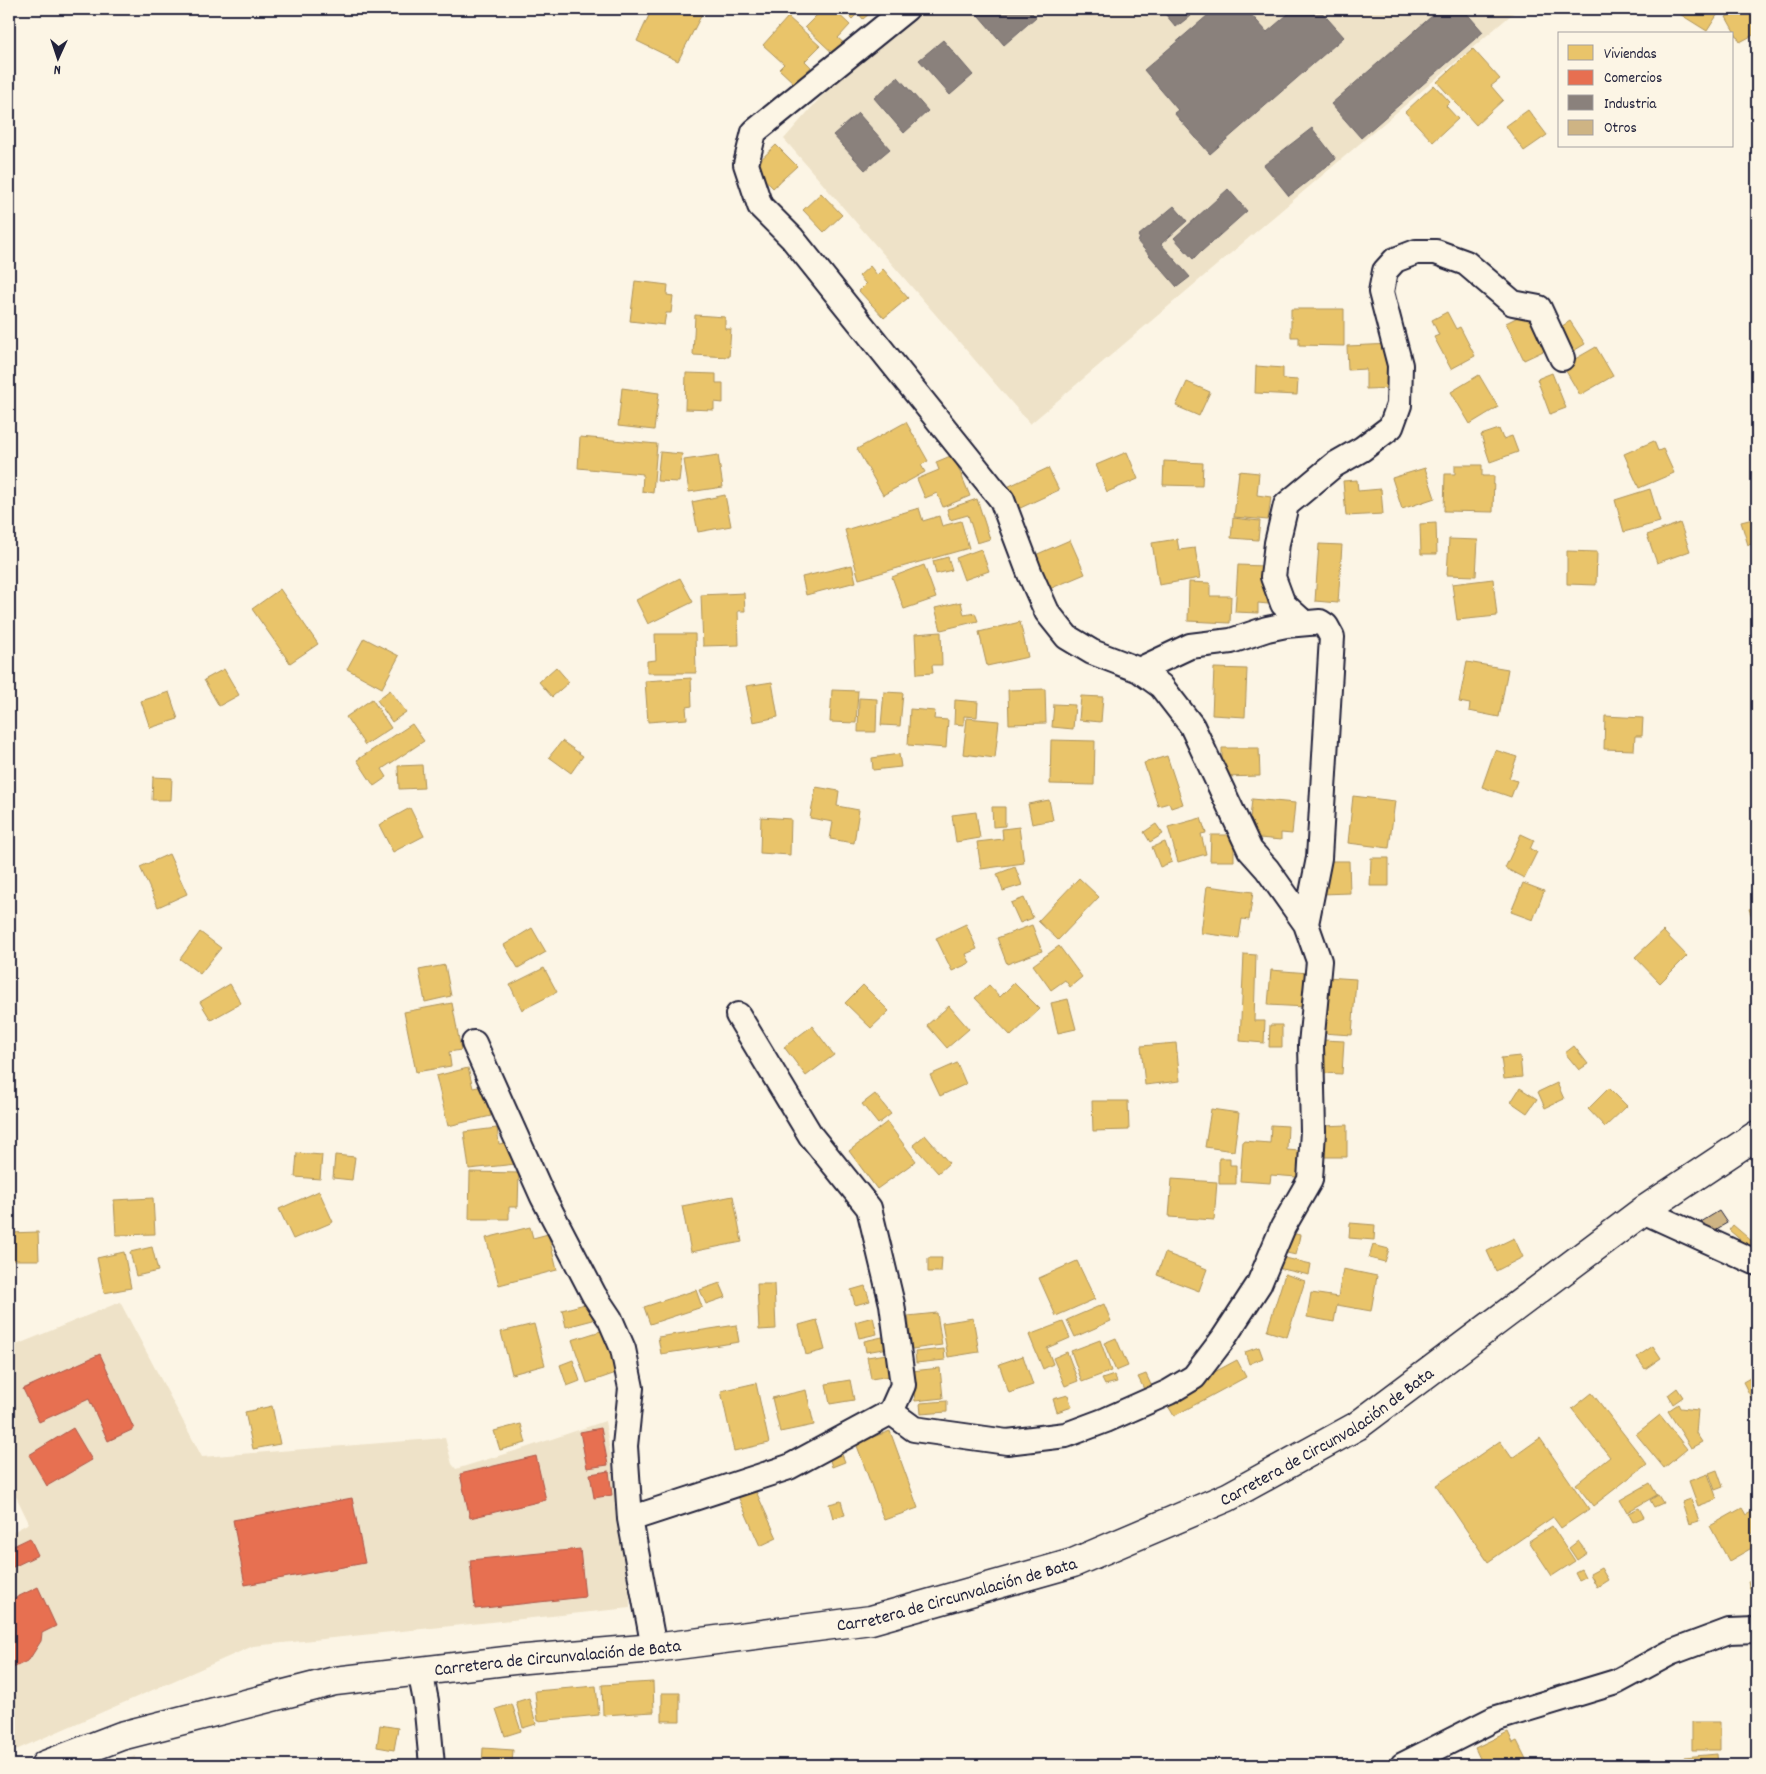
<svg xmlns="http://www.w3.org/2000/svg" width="1766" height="1774" viewBox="0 0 1766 1774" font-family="Dekko,sans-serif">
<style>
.built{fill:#eee2c8}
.homes{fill:#e9c46a;stroke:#ad935c}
.shops{fill:#e76f51;stroke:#ac584a}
.industry{fill:#8a817c;stroke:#6b6468}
.building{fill:#ceb484;stroke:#22223b}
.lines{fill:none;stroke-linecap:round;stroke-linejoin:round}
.street-casing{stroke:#22223b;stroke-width:28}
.primary-casing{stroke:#22223b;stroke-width:31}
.street{stroke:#fcf5e5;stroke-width:24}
.primary{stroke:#fcf5e5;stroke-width:28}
.labels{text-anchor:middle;stroke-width:5;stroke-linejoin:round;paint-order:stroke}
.street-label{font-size:18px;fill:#22223b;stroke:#fcf5e5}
</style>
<rect width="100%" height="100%" fill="#fcf5e5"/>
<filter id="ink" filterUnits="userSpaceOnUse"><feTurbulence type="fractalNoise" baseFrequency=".02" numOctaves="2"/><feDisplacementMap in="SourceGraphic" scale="10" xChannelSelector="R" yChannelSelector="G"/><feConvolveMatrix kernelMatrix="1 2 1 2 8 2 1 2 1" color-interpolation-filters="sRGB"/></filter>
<g filter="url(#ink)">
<!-- built -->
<path class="built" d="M898 9H1518L1030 424 784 139Z
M120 1302 202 1457 445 1438 452 1464 456 1469 531 1446 605 1421 630 1578V1608L253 1646 9 1753V1534L29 1523 9 1482V1348Z
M135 1756 138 1765H117Z"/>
<!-- homes -->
<path class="homes" d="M652 9H692L702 14 678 61 637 41Z
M823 9H833L850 25 838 38 847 46 837 57 805 27Z
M842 9H875L863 19 858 13 852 19Z
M1676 9H1721L1707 31 1675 11Z
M1740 9H1756L1757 33 1740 42 1726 17Z
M788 17 820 46 805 61 811 67 795 84 779 69 784 64 763 45Z
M1473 49 1500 79 1491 86 1503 100 1476 125 1437 82Z
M1434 85 1450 102 1446 106 1458 119 1433 142 1405 112Z
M1528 110 1547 135 1524 151 1506 126Z
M776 145 797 166 773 188 753 167Z
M821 193 842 215 824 232 803 210Z
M870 266 877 275 883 269 908 298 884 318 859 291 866 284 859 276Z
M635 281 668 285 667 295 673 296 671 313H666L664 325 630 321Z
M1291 309H1344V346L1299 345V337H1291Z
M1534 309 1552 347 1524 360 1506 323Z
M1447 312 1456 329 1460 327 1475 356 1451 369 1434 337 1439 335 1432 320Z
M695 315 725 317V329H731L729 357 693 355Z
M1570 321 1585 344 1570 353 1556 330Z
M1392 344 1393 388 1366 389V369L1348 370 1347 346Z
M1596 347 1613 376 1580 395 1563 366Z
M1256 366 1283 368V379L1298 380 1297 395 1255 393Z
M686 373 716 374V383H723V403L714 402V410L685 409Z
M1552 373 1566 408 1550 414 1537 379Z
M1479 375 1498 407 1470 424 1451 392Z
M1187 382 1210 392 1199 416 1176 406Z
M622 388 659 393 654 430 618 426Z
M906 422 928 461 921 465 925 472 883 495 857 449Z
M1499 429 1503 439 1512 436 1518 452 1490 462 1481 435Z
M580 437 657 444 653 493 642 491 643 474 578 468Z
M1654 441 1658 451 1663 449 1674 473 1639 488 1624 454Z
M660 452 682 454 679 482 657 481Z
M1127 452 1138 479 1107 492 1096 465Z
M718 455 723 487 689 492 684 460Z
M953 455 970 496 943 507 937 493 925 498 917 479 939 470 936 462Z
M1164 461 1203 463 1202 486 1163 485Z
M1455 465H1482V476H1494L1493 512 1444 511 1445 474H1455Z
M1048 468 1059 490 1016 510 1005 488Z
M1425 468 1435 498 1402 509 1392 478Z
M1239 471 1259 473 1257 495 1271 497 1268 520 1234 517Z
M1357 480 1358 491 1381 489 1383 514 1346 516 1343 481Z
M1650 489 1660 522 1624 532 1615 500Z
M725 495 731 526 698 532 692 502Z
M977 499 990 539 977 543 968 515 950 520 947 509Z
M919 508 923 521 939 516 942 526 961 521 969 548 859 579 845 530Z
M1233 518 1260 521 1258 540 1231 538Z
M1757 518V543L1748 545 1741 522Z
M1436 523 1437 554H1421L1420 524Z
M1680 523 1690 551 1657 563 1647 535Z
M1177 539 1179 550 1195 548 1200 578 1159 585 1152 543Z
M1449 539 1478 540 1476 576 1447 575Z
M1070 540 1085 574 1047 590 1033 556Z
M1319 544 1342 545 1338 603 1315 601Z
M981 549 989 571 964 580 956 558Z
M1567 551 1597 552 1596 585 1567 584Z
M948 557 952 570 936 574 933 561Z
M852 565 856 582 806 595 802 577Z
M924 565 936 598 904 609 892 577Z
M1238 565 1264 566 1269 583 1268 604 1258 603V613L1235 612Z
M680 578 693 602 648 624 636 600Z
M1493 579 1497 616 1457 620 1452 584Z
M1189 582 1210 583V596H1231L1230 623 1188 621Z
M280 589 318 644 290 663 252 609Z
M744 593 745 611H738L739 645 703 646 701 595Z
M961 602 964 615 975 613 978 621 941 630 935 608Z
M1020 622 1028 657 987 666 979 632Z
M941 632 942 665H932L933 673 917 674 915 634Z
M655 634H695L696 673H647V661L656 660Z
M364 638 399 656 382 688 347 669Z
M1467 662 1508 669 1499 717 1469 711 1470 704 1459 702Z
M556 667 569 682 552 697 539 682Z
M1214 668 1247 669 1245 717 1212 715Z
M224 669 239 695 219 706 204 680Z
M691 678 692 706 686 707 687 719 648 722 645 681Z
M772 682 778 717 753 722 746 686Z
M1045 689 1046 723 1009 724 1008 690Z
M390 690 406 712 392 722 377 700Z
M832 690 858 691 856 723 830 722Z
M169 692 178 719 150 728 141 701Z
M884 692 903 693 900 726 881 725Z
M1081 696 1103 697 1101 722 1079 720Z
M859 698 877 699 876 732H858Z
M372 699 391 728 365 745 346 717Z
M955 700 978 702 977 717 964 716V725L954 724Z
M1054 704 1075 705 1073 729 1052 727Z
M910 709 935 711 934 719 948 720 946 748 908 745Z
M1605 716 1643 718 1642 736H1635L1634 750 1604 749Z
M967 718 999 721 995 758 963 754Z
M412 724 424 741 382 769 387 777 374 786 357 760Z
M1051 740 1095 741 1094 785 1050 784Z
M562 741 583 756 571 773 549 757Z
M1222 748H1259L1260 776 1222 777Z
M1495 750 1517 757 1509 778 1517 781 1511 797 1482 787Z
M899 754 901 767 873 770 872 758Z
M1167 756 1183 804 1171 808 1169 803 1158 806 1144 763Z
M422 765 424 788 399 789 398 766Z
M153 777 172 778 171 800H152Z
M816 787 839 791 837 806 859 810 854 843 830 839 833 822 810 818Z
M1353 796 1395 801 1389 848 1348 843Z
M1252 799 1295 803 1292 834 1281 833V840L1248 837Z
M1049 800 1053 820 1032 824 1028 804Z
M992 807H1005V826L993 827Z
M410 808 424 836 393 852 379 825Z
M976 812 980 838 956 842 952 815Z
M761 817 791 819 790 855 760 853Z
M1201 818 1206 833 1201 834 1206 854 1178 862 1168 827Z
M1156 824 1163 834 1150 842 1144 832Z
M1019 827 1024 863 981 869 977 842 1003 839 1002 829Z
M1521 834 1534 840 1530 849 1537 852 1524 878 1505 868Z
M1211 835H1234V861H1210Z
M1165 842 1172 862 1160 867 1152 847Z
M169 854 187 894 158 907 140 867Z
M1371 858H1389V886H1370Z
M1322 861H1349L1350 893 1322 894Z
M1015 867 1022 885 1003 891 997 874Z
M1757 876V897L1750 879Z
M1079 878 1099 897 1058 940 1038 921Z
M1523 883 1544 891 1533 920 1511 912Z
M1207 886 1253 892 1249 920 1242 919 1239 938 1201 933Z
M1024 898 1033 918 1020 923 1011 903Z
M1757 906V931L1749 909Z
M966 924 977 949 966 954 970 963 952 971 936 938Z
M1032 925 1042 951 1007 964 997 938Z
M532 928 546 952 518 968 504 945Z
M1663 931 1687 956 1660 983 1635 957Z
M200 932 221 948 200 974 180 959Z
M1059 946 1082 977 1070 987 1065 980 1051 990 1033 965Z
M1244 954 1256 955 1254 1021H1265L1264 1043 1240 1041Z
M445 965 451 996 425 1002 419 970Z
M544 968 557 992 522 1010 510 985Z
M1271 970 1309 973 1306 1007 1268 1005Z
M1326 977 1356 979 1352 1035 1322 1033Z
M1014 983 1040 1009 1011 1036 975 998 989 985 1000 997Z
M230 984 241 1003 211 1020 200 1002Z
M863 985 889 1011 871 1028 845 1003Z
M1068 999 1076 1029 1058 1033 1051 1003Z
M452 1003 461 1050 449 1052 451 1066 416 1072 404 1012Z
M949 1006 969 1029 947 1048 927 1025Z
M1270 1025H1282V1047H1269Z
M812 1026 834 1055 806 1076 784 1047Z
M1323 1040 1344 1041 1342 1074 1322 1073Z
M1176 1043 1180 1081 1145 1085 1141 1046Z
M1574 1046 1588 1064 1579 1070 1565 1053Z
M1520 1056 1522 1077 1504 1079 1501 1058Z
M957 1063 966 1084 940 1096 930 1075Z
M468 1068 473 1088 483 1086 491 1116 448 1126 436 1076Z
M1557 1083 1564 1099 1545 1108 1538 1092Z
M1520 1088 1537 1099 1527 1113 1511 1102Z
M1609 1088 1627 1106 1605 1127 1588 1109Z
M875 1094 891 1114 878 1124 862 1104Z
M1092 1101H1128L1129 1130 1093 1131Z
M1211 1109 1239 1113 1234 1151 1205 1147Z
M887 1122 916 1161 877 1189 849 1151Z
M1271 1125 1288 1126 1287 1150 1299 1151 1297 1177 1271 1175 1270 1183 1240 1181 1243 1141 1270 1143Z
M1347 1125V1157H1324L1323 1126Z
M497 1128 499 1144 513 1142 516 1164 469 1169 464 1132Z
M925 1135 949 1163 938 1173 913 1145Z
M297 1153 322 1155 320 1179 295 1177Z
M335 1155 355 1157 352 1180 333 1178Z
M1219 1158H1230V1165H1236V1184H1219Z
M470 1172 519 1173 518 1207H509V1219H469Z
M1172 1179 1217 1182 1214 1220 1169 1217Z
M319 1191 333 1222 293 1239 279 1209Z
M733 1196 742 1242 691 1252 682 1206Z
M153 1198 155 1234 116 1235 114 1200Z
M1350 1223 1375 1225 1374 1240 1349 1238Z
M1733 1225 1754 1243 1750 1248 1729 1230Z
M530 1227 533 1238 548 1234 557 1270 499 1285 486 1238Z
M38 1232 39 1260H9V1233Z
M1286 1232 1300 1235 1296 1255 1282 1252Z
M1514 1238 1523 1257 1496 1271 1487 1251Z
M1373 1245 1389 1249 1385 1262 1369 1258Z
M152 1247 158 1271 136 1276 130 1252Z
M124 1252 131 1288 104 1293 97 1258Z
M1165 1253 1207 1269 1199 1291 1157 1275Z
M1281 1257 1311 1264 1309 1275 1278 1268Z
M928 1258H942L941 1272H928Z
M1077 1261 1095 1299 1056 1316 1039 1278Z
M1343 1269 1377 1276 1371 1311 1337 1305 1334 1322 1307 1317 1311 1293 1338 1297Z
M1285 1274 1305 1281 1287 1337 1267 1331Z
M720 1283 726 1297 706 1304 700 1290Z
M757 1284H774L776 1329 759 1330Z
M865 1286 870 1301 855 1305 851 1290Z
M696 1290 702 1307 650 1324 644 1307Z
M589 1303 593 1320 566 1327 562 1310Z
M1104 1304 1111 1321 1075 1337 1067 1320Z
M937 1313 942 1345 912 1349 908 1316Z
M873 1317 877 1334 859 1338 855 1322Z
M973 1318 979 1352 948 1357 942 1323Z
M817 1320 825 1350 806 1355 799 1325Z
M1063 1322 1070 1338 1047 1348 1053 1364 1043 1369 1029 1335Z
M534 1324 545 1365 512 1374 501 1332Z
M736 1325 739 1342 661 1354 658 1337Z
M604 1330 619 1372 587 1383 572 1340Z
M887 1336 889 1348 866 1352 864 1341Z
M1116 1338 1128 1366 1116 1371 1104 1343Z
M1100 1340 1111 1371 1082 1382 1071 1351Z
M1653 1346 1661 1358 1645 1369 1637 1357Z
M1259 1347 1263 1358 1249 1364 1245 1352Z
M944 1349 945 1360 916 1363 915 1352Z
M1067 1352 1078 1381 1065 1386 1053 1358Z
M887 1354 890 1376 871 1379 867 1357Z
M1023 1356 1033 1385 1009 1393 999 1364Z
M573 1360 580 1381 567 1386 560 1365Z
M1237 1360 1246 1377 1174 1416 1164 1399Z
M940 1368 943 1398 915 1401 912 1371Z
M1146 1374 1152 1387 1145 1391 1138 1377Z
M1757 1374V1409L1743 1382Z
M1114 1375 1117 1382 1105 1385 1102 1379Z
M850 1380 854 1400 830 1404 826 1384Z
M756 1383 769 1443 734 1451 721 1391Z
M1677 1388 1683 1397 1673 1404 1668 1395Z
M806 1390 814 1425 780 1432 772 1398Z
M1592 1393 1647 1464 1593 1506 1576 1484 1610 1457 1572 1409Z
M1068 1395 1072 1407 1057 1412 1053 1399Z
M947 1401V1412L921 1414 920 1403Z
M1678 1404 1680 1408 1698 1410 1696 1433 1702 1442 1691 1448 1668 1411Z
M272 1406 280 1444 253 1449 245 1412Z
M1660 1415 1687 1449 1664 1468 1636 1434Z
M521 1424 526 1443 500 1450 494 1431Z
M890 1431 918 1508 884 1520 856 1443Z
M1540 1438 1589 1509 1561 1528 1553 1517 1488 1562 1436 1485 1500 1441 1512 1458Z
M841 1452 845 1462 832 1467 829 1457Z
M1717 1470 1723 1487 1715 1490 1709 1473Z
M1708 1474 1717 1499 1698 1506 1689 1481Z
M1650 1483 1657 1495 1627 1512 1620 1500Z
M754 1487 777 1538 760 1546 737 1494Z
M1658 1495 1663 1503 1654 1507 1650 1500Z
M1691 1499 1699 1521 1689 1524 1682 1502Z
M841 1501 845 1515 833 1518 829 1504Z
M1639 1508 1644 1517 1633 1522 1628 1513Z
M1742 1508 1746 1515 1755 1510 1757 1514V1531L1751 1534 1757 1545 1729 1561 1710 1526Z
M1552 1526 1575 1561 1552 1576 1529 1541Z
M1578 1541 1587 1553 1577 1560 1569 1548Z
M1601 1568 1608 1580 1597 1587 1590 1574Z
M1581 1569 1585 1577 1579 1580 1575 1572Z
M1757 1580V1613L1748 1582Z
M653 1682 654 1712 603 1715 602 1685Z
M596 1686 599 1715 538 1721 535 1691Z
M662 1693H680V1721H662Z
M529 1698 536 1724 523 1728 516 1702Z
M512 1704 521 1731 505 1736 496 1709Z
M1692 1722H1720V1750H1692Z
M380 1725 398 1728 394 1750 377 1747Z
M1508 1732 1513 1743 1517 1741 1529 1765H1482H1483L1475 1748Z
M483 1748 513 1750 512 1765H482Z
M1717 1754 1718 1765H1685L1684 1757Z
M437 1760H451V1765H437Z
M392 1761 415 1765H391Z"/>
<!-- shops -->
<path class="shops" d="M100 1354 134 1429 108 1441 89 1399 39 1422 23 1389Z
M73 1428 92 1460 47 1486 29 1455Z
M601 1428 608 1465 587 1468 580 1432Z
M536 1456 546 1500 470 1518 460 1474Z
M609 1471 612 1495 594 1498 590 1474Z
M352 1498 365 1563 245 1585 233 1520Z
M30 1538 38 1555 9 1569V1548Z
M580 1549 585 1597 475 1609 470 1560Z
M38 1587 56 1626 42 1633 41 1641 29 1660 9 1670V1601Z"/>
<!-- industry -->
<path class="industry" d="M973 9H1028L1036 17 1004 45Z
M1161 9H1199L1176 27Z
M1215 9H1246L1267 32 1294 9H1319L1344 37 1210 154 1174 113 1178 110 1144 70Z
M1440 9H1463L1483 32 1361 138 1331 104Z
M943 40 973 75 950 95 919 60Z
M898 77 928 111 904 133 874 98Z
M858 113 890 149 865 170 833 135Z
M1312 128 1336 159 1289 196 1264 165Z
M1228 189 1247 211 1193 259 1174 238Z
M1174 206 1187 221 1161 244 1190 277 1177 287 1137 241 1140 239 1138 236Z"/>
<!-- building -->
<path class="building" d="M1719 1211 1727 1223 1708 1234 1701 1222Z"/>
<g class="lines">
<defs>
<path id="street" d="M1304 623 1283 604 1273 577 1277 543 1286 505 1334 465 1362 449 1391 427 1399 405 1400 365 1381 292 1385 271 1395 260 1416 252H1436L1466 263 1513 303 1539 308 1562 358
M1139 670 1190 646 1231 641 1267 629 1286 625 1320 622 1326 626 1332 637 1319 858 1306 924
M738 1015 811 1136 869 1208 892 1304 903 1385 891 1412
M474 1043 543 1197 594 1295 610 1319 623 1349 631 1388 625 1446 630 1519 654 1648
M1643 1211 1757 1263
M630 1519 789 1467 891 1412 914 1429 1007 1442 1066 1435 1106 1420 1169 1392 1194 1377 1223 1339 1259 1284 1283 1227 1310 1180 1313 1131 1311 1045 1319 961 1306 924 1267 869 1250 850 1192 726 1161 686 1139 670 1092 652 1067 637 1047 612 1030 574 1002 500 792 238 760 206 746 164 754 132 906 9
M420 1671 426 1701 432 1765
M1403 1765 1494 1719 1616 1682 1670 1653 1729 1631 1757 1630"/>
<g id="primary">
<path id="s1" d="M45 1765 121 1736 335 1681 514 1660 654 1648 871 1620 1073 1563 1228 1497 1357 1426 1643 1211 1757 1135"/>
</g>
</defs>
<!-- street casing -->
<use href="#street" class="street-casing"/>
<!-- primary casing -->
<use href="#primary" class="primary-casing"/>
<!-- street -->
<use href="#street" class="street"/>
<!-- primary -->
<use href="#primary" class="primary"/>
</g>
</g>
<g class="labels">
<!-- street labels -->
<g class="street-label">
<text dy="6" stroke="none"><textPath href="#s1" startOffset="1336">Carretera de Circunvalación de Bata</textPath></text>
<text dy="6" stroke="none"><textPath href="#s1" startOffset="931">Carretera de Circunvalación de Bata</textPath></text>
<text dy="6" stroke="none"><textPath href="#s1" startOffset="526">Carretera de Circunvalación de Bata</textPath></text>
</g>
</g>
<!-- margin -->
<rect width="1766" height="1774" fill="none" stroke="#fcf5e5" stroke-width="30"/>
<rect x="15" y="15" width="1736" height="1744" fill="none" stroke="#22223b" stroke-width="2" filter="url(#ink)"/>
<!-- legend -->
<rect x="1558" y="32" width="175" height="115" fill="#fcf5e5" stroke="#a5a1a1"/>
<rect x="1568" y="45" width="25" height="15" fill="#e9c46a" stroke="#a5a1a1"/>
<text x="1604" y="58" font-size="15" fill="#22223b">Viviendas</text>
<rect x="1568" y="70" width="25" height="15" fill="#e76f51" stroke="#a5a1a1"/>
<text x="1604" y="82" font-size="15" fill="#22223b">Comercios</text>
<rect x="1568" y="95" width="25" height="15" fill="#8a817c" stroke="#a5a1a1"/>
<text x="1604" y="108" font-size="15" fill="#22223b">Industria</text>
<rect x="1568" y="120" width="25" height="15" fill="#ceb484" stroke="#a5a1a1"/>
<text x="1604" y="132" font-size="15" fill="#22223b">Otros</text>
<!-- north arrow -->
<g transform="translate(58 58) rotate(183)" stroke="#fcf5e5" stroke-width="4" paint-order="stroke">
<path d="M0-4L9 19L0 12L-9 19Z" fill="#22223b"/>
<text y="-8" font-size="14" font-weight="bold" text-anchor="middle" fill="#22223b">N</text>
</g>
</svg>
